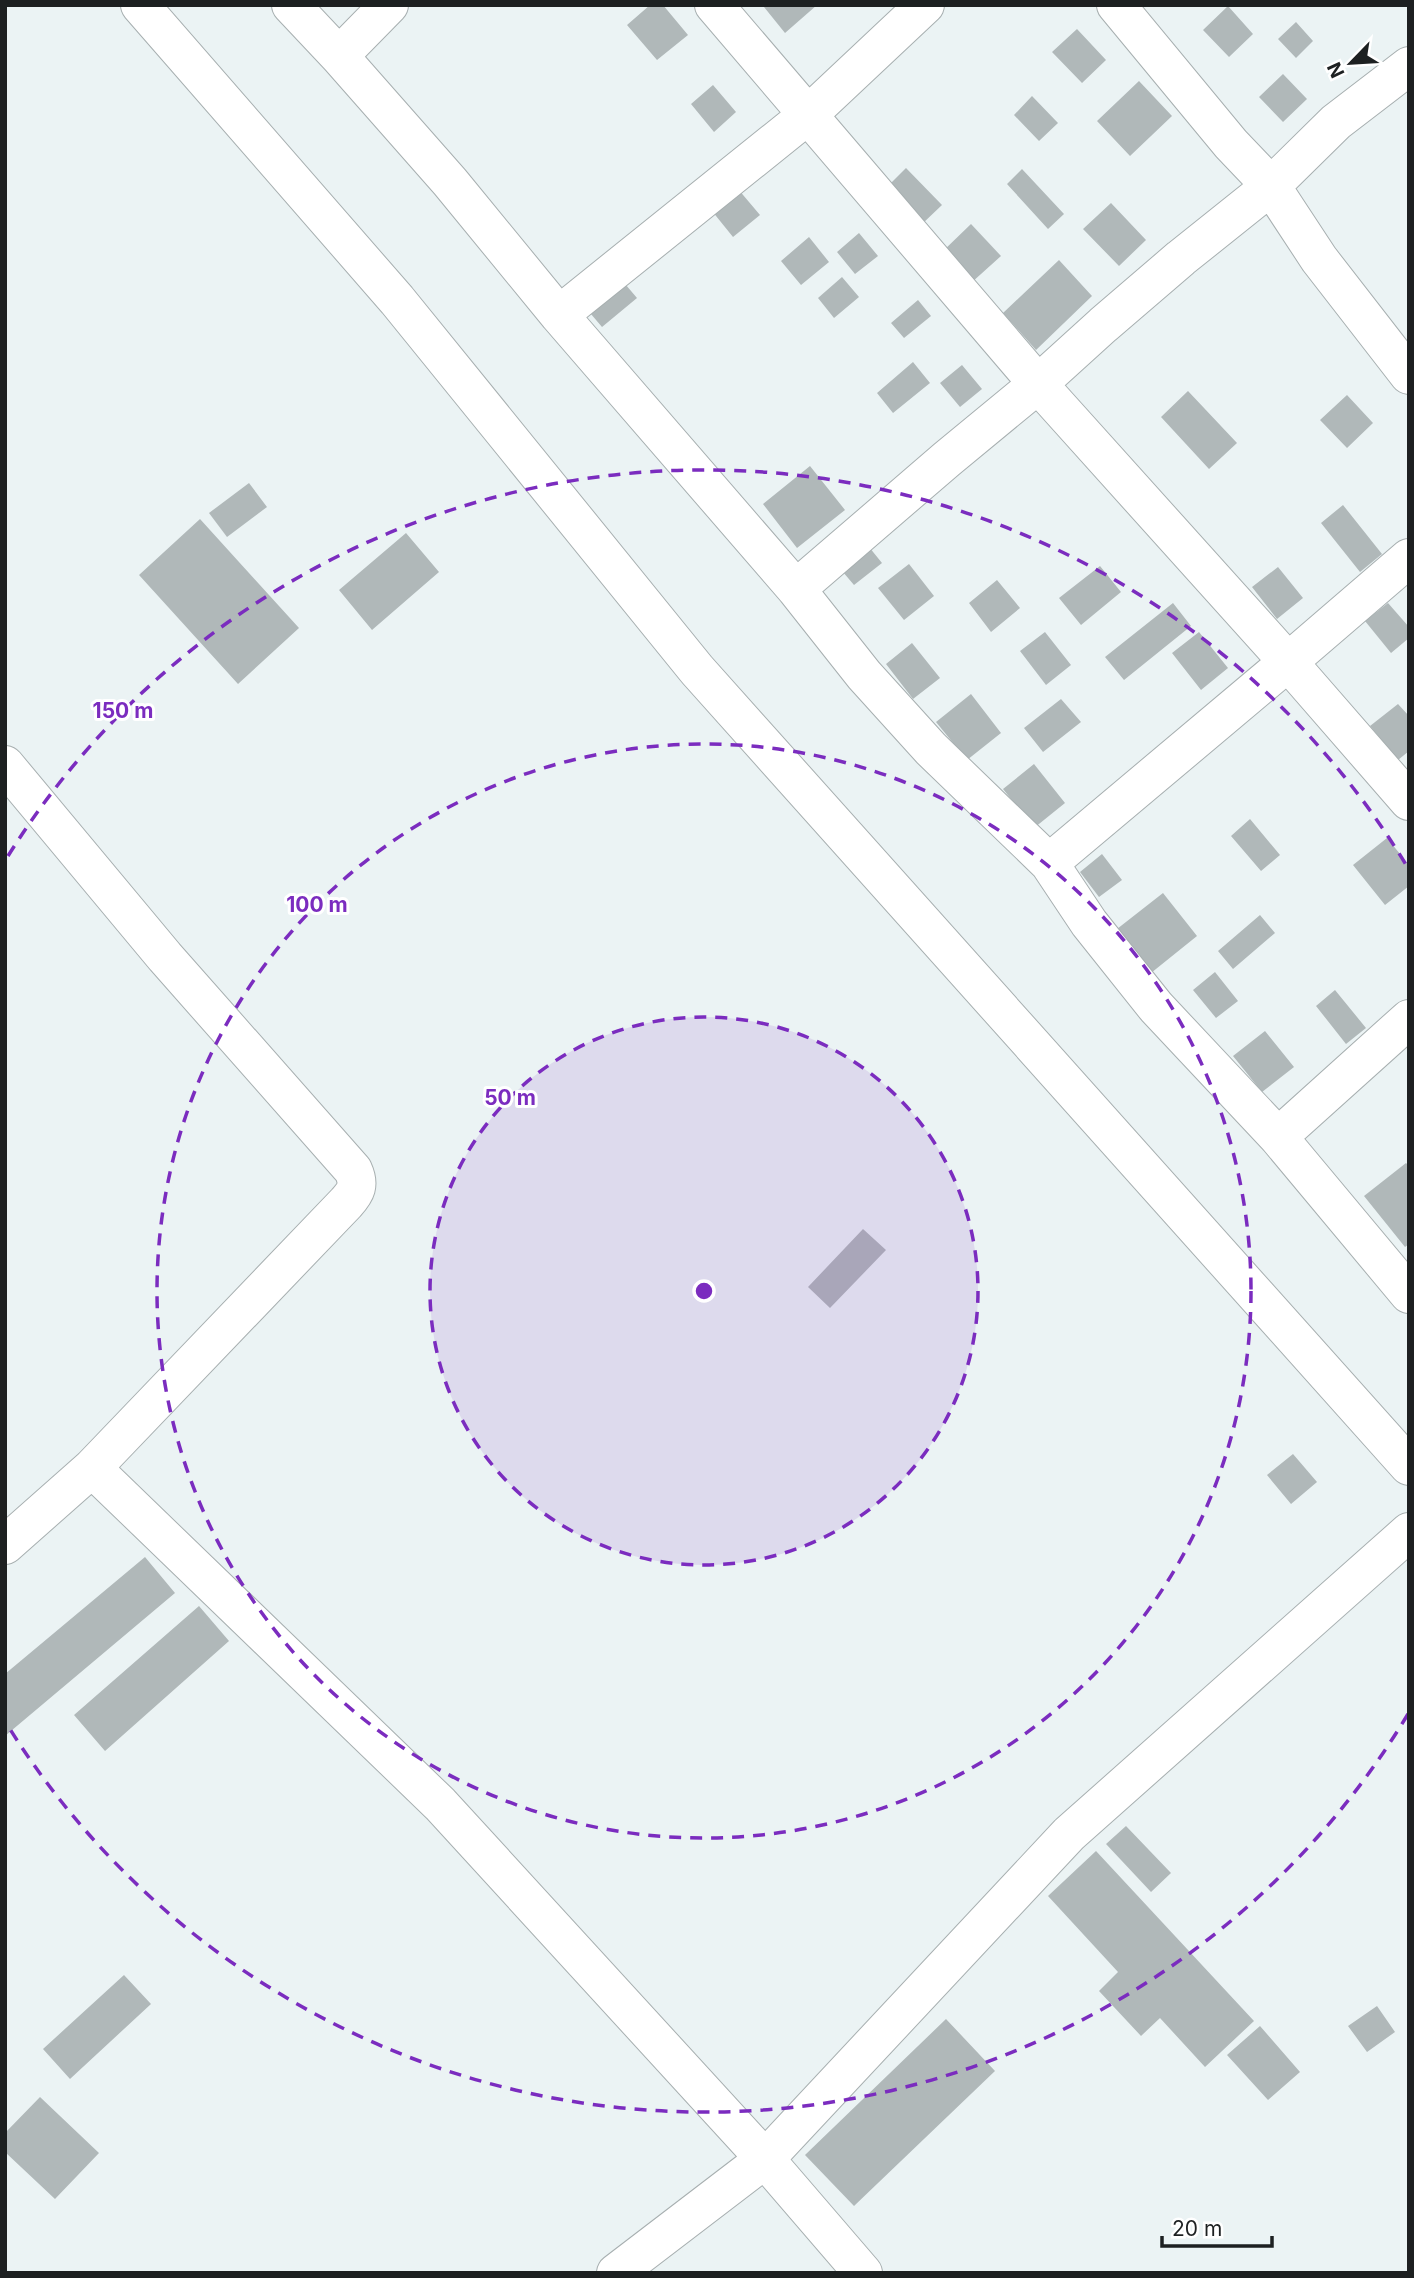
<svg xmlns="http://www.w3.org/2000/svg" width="1414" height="2278" viewBox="0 0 1414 2278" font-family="Inter,sans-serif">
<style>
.building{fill:#b0b8b9}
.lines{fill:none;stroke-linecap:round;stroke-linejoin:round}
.minor-casing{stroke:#a7afb0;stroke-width:40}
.tertiary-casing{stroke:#a7afb0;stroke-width:40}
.minor{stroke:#fff;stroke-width:38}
.tertiary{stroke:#fff;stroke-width:38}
.ring{fill:none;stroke:#7b2cbf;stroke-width:3.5;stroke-dasharray:12 9}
.centre{fill:#7b2cbf;stroke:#fff;stroke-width:3.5}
.ring-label{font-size:21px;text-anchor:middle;font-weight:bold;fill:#7b2cbf;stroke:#fff;stroke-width:6;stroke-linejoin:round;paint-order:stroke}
</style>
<rect width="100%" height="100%" fill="#ebf3f4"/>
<!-- building -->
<path class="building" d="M650 5H663L688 35 657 60 627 25Z
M766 5H817L785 33 764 7Z
M1228 6 1253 34 1229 57 1203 30Z
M1296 22 1313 41 1296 58 1278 39Z
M1077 29 1106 60 1082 83 1052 52Z
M1283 74 1307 99 1283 122 1259 97Z
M1139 81 1172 116 1130 156 1097 121Z
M713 85 736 112 714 132 691 104Z
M1032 96 1058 123 1039 141 1014 115Z
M906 168 942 205 921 225 886 188Z
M1022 169 1064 214 1048 229 1007 184Z
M738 189 760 215 733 237 712 211Z
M1111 203 1146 240 1119 266 1083 229Z
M971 224 1001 256 971 283 942 252Z
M859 233 878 256 855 274 837 252Z
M809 237 829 262 801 285 781 261Z
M1059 260 1092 296 1036 350 1003 313Z
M842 277 859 297 834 318 818 298Z
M620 278 637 298 602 327 585 307Z
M918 300 931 316 904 338 891 323Z
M913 362 930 383 893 413 877 393Z
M962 365 982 389 960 407 940 383Z
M1188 391 1237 443 1209 469 1161 417Z
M1347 395 1373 423 1347 448 1320 420Z
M810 466 845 510 797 548 763 504Z
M249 483 267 507 227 537 209 513Z
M1343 505 1382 554 1360 572 1321 523Z
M200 519 299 628 238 684 139 575Z
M406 533 439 572 372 630 339 590Z
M865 542 882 563 854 585 837 565Z
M909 564 934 596 904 620 878 588Z
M1100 566 1121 592 1081 625 1059 598Z
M1278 567 1303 598 1277 619 1252 587Z
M997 580 1020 608 991 632 969 603Z
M1173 603 1191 626 1124 680 1105 657Z
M1388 603 1409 627V638L1391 653 1365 621Z
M1045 632 1071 665 1046 685 1020 651Z
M1199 632 1228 668 1201 690 1172 653Z
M912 643 940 678 913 699 886 664Z
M971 694 1001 733 967 760 936 722Z
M1061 699 1081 722 1043 752 1024 728Z
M1398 704 1409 716V751L1398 760 1370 726Z
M1034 764 1065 803 1034 828 1003 789Z
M1250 819 1280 855 1261 871 1231 836Z
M1387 838 1409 865V886L1385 905 1353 865Z
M1102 854 1122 880 1099 897 1080 872Z
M1163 893 1197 936 1151 973 1117 929Z
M1260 915 1275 933 1233 969 1218 951Z
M1215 972 1238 1001 1216 1018 1193 990Z
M1335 990 1366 1028 1346 1044 1316 1006Z
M1265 1031 1294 1067 1262 1092 1233 1056Z
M1406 1163 1409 1166V1244L1405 1247 1364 1196Z
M863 1229 886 1250 830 1308 808 1287Z
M1293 1454 1317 1482 1291 1504 1267 1475Z
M145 1557 175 1593 5 1736V1674Z
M199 1606 229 1641 105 1751 74 1715Z
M1126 1826 1171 1873 1151 1892 1106 1844Z
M1096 1851 1254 2021 1205 2067 1160 2018 1141 2036 1099 1991 1118 1972 1048 1896Z
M124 1975 151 2004 70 2079 43 2049Z
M1377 2006 1395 2032 1367 2052 1348 2026Z
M946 2019 995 2071 854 2206 805 2155Z
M1260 2026 1300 2072 1268 2100 1227 2055Z
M40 2097 99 2153 55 2199 5 2152V2133Z"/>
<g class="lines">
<defs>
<path id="minor" d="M291 5 339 56 450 182 559 315 796 589 864 675 931 749 1049 863 1089 923 1156 1007 1278 1137 1409 1294
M714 5 1038 384 1288 662 1409 801
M1116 5 1231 144 1271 186 1319 259 1409 375
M339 56 389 5
M559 315 809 114 925 5
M796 589 947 459 1038 384 1103 325 1181 258 1271 186 1336 122 1409 66
M5 765 165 957 353 1170C360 1185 356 1192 346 1203L92 1468 5 1545
M1049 863 1288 662 1409 558
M1278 1137 1409 1019
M92 1468 440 1804 765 2159 863 2273
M616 2273 765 2159 1069 1834 1409 1532"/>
<path id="tertiary" d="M140 5 397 300 697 670 1409 1466"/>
</defs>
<!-- minor casing -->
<use href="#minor" class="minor-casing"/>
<!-- tertiary casing -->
<use href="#tertiary" class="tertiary-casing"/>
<!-- minor -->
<use href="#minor" class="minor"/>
<!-- tertiary -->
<use href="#tertiary" class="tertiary"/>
</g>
<!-- distance rings -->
<circle cx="704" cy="1291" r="274" fill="#7b2cbf" fill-opacity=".12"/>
<g class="ring">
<circle cx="704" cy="1291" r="274"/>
<circle cx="704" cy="1291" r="547"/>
<path d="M1408 1714A821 821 0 0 1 8 1726M8 856A821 821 0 0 1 1408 868"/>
</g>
<circle cx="704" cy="1291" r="10" class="centre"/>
<g class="ring-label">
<text x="123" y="718">150 m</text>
<text x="317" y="912">100 m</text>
<text x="510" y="1105">50 m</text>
</g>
<!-- border -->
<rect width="1414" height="2278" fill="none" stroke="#1d2021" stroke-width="14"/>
<!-- north arrow -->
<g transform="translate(1351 63) rotate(245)" stroke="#ffffff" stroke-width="5" paint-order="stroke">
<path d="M0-5L12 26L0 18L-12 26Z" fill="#1d2021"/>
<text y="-10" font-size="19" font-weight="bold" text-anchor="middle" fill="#1d2021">N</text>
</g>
<!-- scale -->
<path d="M1162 2236v10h110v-10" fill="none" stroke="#1d2021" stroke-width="3.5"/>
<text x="1172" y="2236" font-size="21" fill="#1d2021" stroke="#ffffff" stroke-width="5" paint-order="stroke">20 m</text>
</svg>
